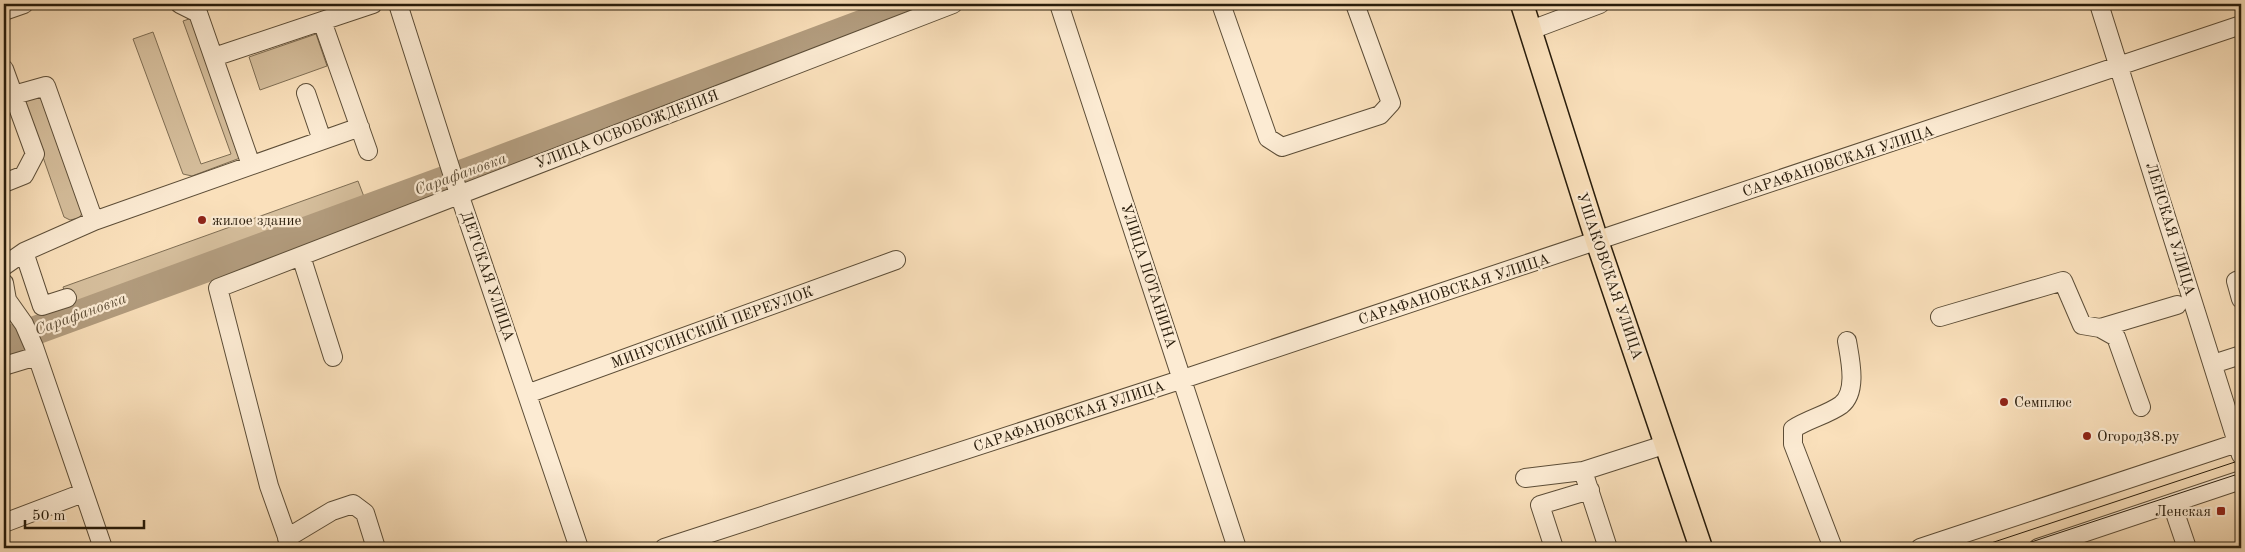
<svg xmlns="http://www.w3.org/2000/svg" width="2245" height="552" viewBox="0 0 2245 552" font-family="'Old Standard TT',serif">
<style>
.green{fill:#d6bf9d;stroke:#7f6e54}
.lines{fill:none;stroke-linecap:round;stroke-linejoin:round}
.river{stroke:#b39d7f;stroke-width:29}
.minor-casing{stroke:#5c4d37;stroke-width:20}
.major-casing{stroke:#281c0b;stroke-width:25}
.minor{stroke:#fcebd3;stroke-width:18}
.major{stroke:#fae0bb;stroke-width:22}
.tram{stroke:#281c0b;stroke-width:1}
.poi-dot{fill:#8f2418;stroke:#fcebd3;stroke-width:2}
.labels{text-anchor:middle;stroke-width:4.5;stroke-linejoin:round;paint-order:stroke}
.street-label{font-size:15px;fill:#281c0b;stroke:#fcebd3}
.poi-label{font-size:15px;fill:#281c0b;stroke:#fcebd3;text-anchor:start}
.water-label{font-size:16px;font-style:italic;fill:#605039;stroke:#fcebd3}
</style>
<rect width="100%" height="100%" fill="#fae0bb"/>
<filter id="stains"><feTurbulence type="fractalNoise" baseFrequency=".004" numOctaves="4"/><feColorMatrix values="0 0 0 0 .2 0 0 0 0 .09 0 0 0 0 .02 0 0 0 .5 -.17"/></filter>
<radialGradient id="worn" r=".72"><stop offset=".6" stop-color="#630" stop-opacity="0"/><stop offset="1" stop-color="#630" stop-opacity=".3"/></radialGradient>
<!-- green -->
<path class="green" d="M192 18 240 158 192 176 183 174 133 39 153 32 201 164 231 154 183 21Z
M316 34 327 66 260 90 249 57Z
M32 95 43 97 83 212 79 218 70 220 64 217 23 100Z
M358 181 366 202 73 315 63 287Z"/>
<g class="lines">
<!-- river -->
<path class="river" d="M4 342 470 171 916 4"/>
<defs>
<path id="minor" d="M180 4 198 13 251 165
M398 4 451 170 579 548
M1059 4 1237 548
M1221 4 1268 138 1282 147 1380 115 1391 103 1355 4
M2099 4 2241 455
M4 11 24 4
M322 21 368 151
M1531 30 1600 4
M214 57 373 4
M4 69 35 154 24 175 4 183
M306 93 322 140
M14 95 46 86 94 221
M24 252 42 306 67 298
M301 256 333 357
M4 266 24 252 94 221 360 127
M2241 279 2236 281 2241 299
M4 283 7 300 24 324 34 347 103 548
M1940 317 2063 281 2082 325 2100 328
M2213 364 2241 355
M4 366 37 356
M527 394 896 260
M2141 407 2116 337 2100 328 2177 305
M1525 478 1583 471
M2172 504 2187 548
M4 523 83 493
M287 538 332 511 353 504 365 513 376 548
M291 548 269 486 218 288 953 4
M664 548 1183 379 2241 25
M1554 548 1540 505 1590 490
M1608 548 1583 471 1667 444
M1833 548 1793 444V429C1808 419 1827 415 1841 405 1858 392 1850 359 1847 341
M1920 548 2237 443
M2038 548 2241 480"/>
<path id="major" d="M1522 4 1597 241 1701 548"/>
</defs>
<!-- minor casing -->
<use href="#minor" class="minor-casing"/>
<!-- major casing -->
<use href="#major" class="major-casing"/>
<!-- minor -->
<use href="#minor" class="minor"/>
<!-- major -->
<use href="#major" class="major"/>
<!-- tram -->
<path class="tram" d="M1976 548 2241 460
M2013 548 2241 473"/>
</g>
<!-- markers -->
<g class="poi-dot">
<circle cx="202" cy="220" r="5"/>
<circle cx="2004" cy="402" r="5"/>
<circle cx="2087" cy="436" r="5"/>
<rect x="2216" y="506" width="10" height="10" rx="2.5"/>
</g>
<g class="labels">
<!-- street labels -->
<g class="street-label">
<text transform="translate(627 129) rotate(-21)" y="5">УЛИЦА ОСВОБОЖДЕНИЯ</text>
<text transform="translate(1838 161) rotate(-18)" y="5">САРАФАНОВСКАЯ УЛИЦА</text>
<text transform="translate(2171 229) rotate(73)" y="5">ЛЕНСКАЯ УЛИЦА</text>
<text transform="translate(488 276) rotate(71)" y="5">ДЕТСКАЯ УЛИЦА</text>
<text transform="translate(1149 276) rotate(72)" y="5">УЛИЦА ПОТАНИНА</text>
<text transform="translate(1610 276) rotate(71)" y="5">УШАКОВСКАЯ УЛИЦА</text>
<text transform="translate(1454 289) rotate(-18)" y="5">САРАФАНОВСКАЯ УЛИЦА</text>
<text transform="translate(712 327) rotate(-20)" y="5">МИНУСИНСКИЙ ПЕРЕУЛОК</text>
<text transform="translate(1069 416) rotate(-18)" y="5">САРАФАНОВСКАЯ УЛИЦА</text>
</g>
<!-- poi labels -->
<g class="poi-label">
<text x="212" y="225">жилое здание</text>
<text x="2014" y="407">Семплюс</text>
<text x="2097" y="441">Огород38.ру</text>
<text x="2211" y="516" text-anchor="end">Ленская</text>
</g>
<!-- water labels -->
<g class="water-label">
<text transform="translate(460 173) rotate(-20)" y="6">Сарафановка</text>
<text transform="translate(80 313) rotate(-20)" y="6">Сарафановка</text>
</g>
</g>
<!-- margin -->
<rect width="2245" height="552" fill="none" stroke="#fae0bb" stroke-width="20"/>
<rect x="5" y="5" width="2235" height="542" fill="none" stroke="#281c0b" stroke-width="2.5"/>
<rect x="10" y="10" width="2225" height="532" fill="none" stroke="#281c0b"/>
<!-- scale -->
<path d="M25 520v8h119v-8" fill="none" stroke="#281c0b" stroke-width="2.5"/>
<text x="32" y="520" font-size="15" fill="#281c0b" stroke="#fcebd3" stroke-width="4" paint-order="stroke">50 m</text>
<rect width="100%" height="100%" filter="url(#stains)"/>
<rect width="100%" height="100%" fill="url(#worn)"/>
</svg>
